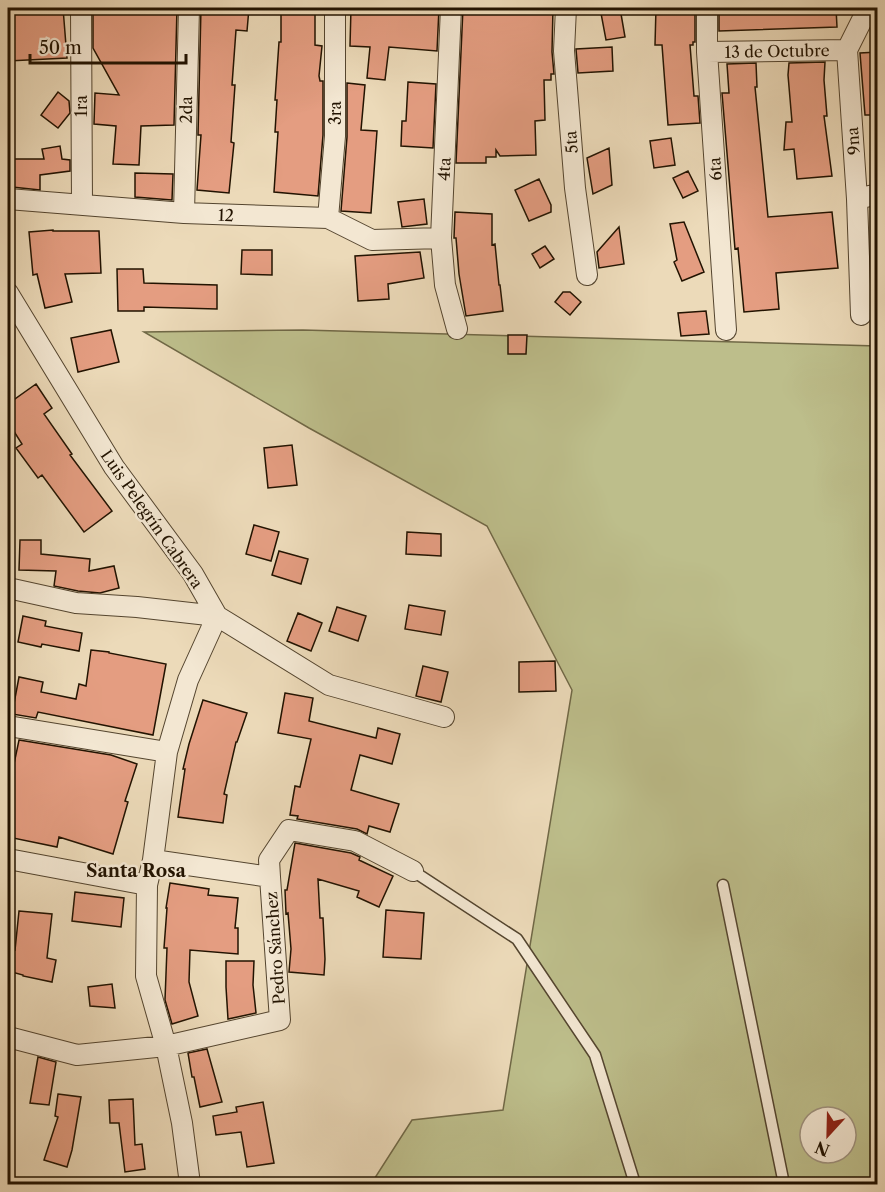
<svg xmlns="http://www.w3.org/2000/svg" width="885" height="1192" viewBox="0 0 885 1192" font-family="'Libre Caslon Text',serif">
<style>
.green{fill:#bdbe8b;stroke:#706846;stroke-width:1.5;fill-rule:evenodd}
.building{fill:#e49d81;stroke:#221301;stroke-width:1.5}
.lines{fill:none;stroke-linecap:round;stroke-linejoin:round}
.lane-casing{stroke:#54452f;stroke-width:13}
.street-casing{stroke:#54452f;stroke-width:22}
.lane{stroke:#f3e7d2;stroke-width:10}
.street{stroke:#f3e7d2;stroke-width:20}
.labels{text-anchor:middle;stroke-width:5;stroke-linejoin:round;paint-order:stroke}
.street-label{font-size:16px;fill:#221301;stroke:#f3e7d2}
.neighbourhood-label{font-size:18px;font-weight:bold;fill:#221301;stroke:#f3e7d2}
</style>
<rect width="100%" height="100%" fill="#ecdab9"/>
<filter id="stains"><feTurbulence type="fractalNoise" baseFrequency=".00333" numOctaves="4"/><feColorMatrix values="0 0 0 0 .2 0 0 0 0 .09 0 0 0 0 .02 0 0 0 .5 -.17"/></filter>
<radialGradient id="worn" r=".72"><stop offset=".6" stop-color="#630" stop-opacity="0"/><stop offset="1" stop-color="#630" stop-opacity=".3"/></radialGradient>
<!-- green -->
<path class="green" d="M303 330 877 346V1184H371L412 1120 503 1110 572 690 487 526 309 428 144 332ZM810 1117H846V1153H810Z"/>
<!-- building -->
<path class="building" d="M8 8H63L67 58 8 61Z
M93 8H177L174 125 141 126 139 165 113 164 116 126 94 124 95 93 119 95 93 48Z
M201 8H249L247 31 236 30 232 85H235L231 142 234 143 229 193 197 190 201 135H198Z
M281 8H315V45L322 46 319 76 320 81H323V135L318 196 274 192 278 132H275L277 100H275L279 42H281Z
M351 8H439L437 51 389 47 385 80 367 78 370 47 350 46Z
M463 8H553L552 52 554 74H551V80H544L545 120 535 121 536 155 500 156 496 150V157H486V163H456Z
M600 8H620L625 37 606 40Z
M656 8H695V42H693V45H690L694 96H698L700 123 668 125 662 45H655Z
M719 8H836L837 27 719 31Z
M612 47 613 71 578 73 576 49Z
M878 52V115H865L860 53Z
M825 62 824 80 827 116H824L832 176 797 179 794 149 784 150 786 122H792L788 75 789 63Z
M756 63 757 87H755L768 217 832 212 838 268 776 273 779 309 744 312 738 248 735 249 722 93H729L727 64Z
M408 82 436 84 433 148 401 146 402 121H406Z
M347 83 365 85 361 130 377 131 371 213 341 211 347 137Z
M58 92 69 101 70 113 58 128 41 115Z
M671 138 675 165 654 168 650 141Z
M60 146 62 159 70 160V171L40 175V190L12 187V159H44L42 149Z
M609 148 612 185 593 194 587 158Z
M688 171 698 191 683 198 673 178Z
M135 173 173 174 172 200 135 197Z
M539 179 551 205V212L529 221 515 190Z
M424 199 427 224 402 227 398 202Z
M455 212 492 214V245L495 244 499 285H500L503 311 466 316 459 274 456 238H454Z
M684 222 704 272 682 281 674 262 677 260 670 224Z
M619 227 624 264 599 268 597 252Z
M53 230V231H99L101 273 65 274 72 302 45 308 37 274 33 275 29 232Z
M545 246 554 259 540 268 532 254Z
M242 250H272V275L241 274Z
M420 252 424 278 388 284 389 299 358 301 355 256Z
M117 269H143L144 283 217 285V309L144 307V311H118Z
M563 292H570L581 302 570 315 555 302Z
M706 311 709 334 681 336 678 313Z
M111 330 119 362 78 372 71 338Z
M508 335H527L526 354H508Z
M36 384 52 408 44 414 72 454 70 455 112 511 84 532 42 475 38 478 16 448 22 444 8 422V404Z
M292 445 297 485 268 488 264 448Z
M254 525 279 532 271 561 246 554Z
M407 532 441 534V556L406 554Z
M20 540H41V554L90 559 89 571 114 566 119 588 100 593 78 591 54 586 56 571 19 570Z
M279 551 308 559 301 584 272 575Z
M409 605 445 611 441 635 405 629Z
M337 607 366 616 358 641 329 631Z
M298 613 322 623 311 651 287 641Z
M23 616 46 621 45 626 82 633 79 651 42 644 41 647 18 642Z
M91 650 109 652V653L166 664 153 735 38 712 36 718 12 714 19 677 43 682 41 692 76 699 79 684 86 686Z
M555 661 556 691 519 692V662Z
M423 666 448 672 441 702 416 696Z
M285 693 313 698 309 721 376 738 378 728 400 734 392 764 360 755 351 790 399 804 390 832 369 826 367 834 357 829 297 819 298 816 290 815 295 786 300 787 311 739 278 733Z
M203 700 247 713 237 742H236L224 794 227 795 223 823 178 817 185 769H183L189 744Z
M19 740 111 755 137 764 125 801 128 802 113 854 59 837 57 847 8 837V811L13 784 10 783Z
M295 843 351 853 360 857 359 860 393 876 379 907 357 897 359 891 318 879 320 918H323L325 959 324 975 289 972 291 949 288 913 286 914 285 890H287Z
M170 883 209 889 208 895 238 898 235 928H238V954L190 950 189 982 198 1016 172 1024 165 1000 167 948H164L167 908H166Z
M75 892 124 898 121 927 72 921Z
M386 910 424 913 421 959 383 957Z
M19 911 52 914 47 958 56 960 52 982 23 976V975L8 971V948L15 950Z
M226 961H254L253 985 256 1013 228 1019 226 987Z
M112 984 115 1008 90 1006 88 987Z
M207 1049 222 1102 200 1107 194 1077H192L188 1053Z
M38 1057 56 1062 49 1105 30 1103Z
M58 1094 81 1097 72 1150 67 1167 44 1160 58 1117 55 1116Z
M133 1099 135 1145 142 1144 145 1169 125 1172 119 1123H110L109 1100Z
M263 1102 274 1163 247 1167 241 1132 216 1135 213 1116 237 1112 236 1107Z"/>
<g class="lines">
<defs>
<path id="lane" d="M413 871 517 939 595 1055 635 1184
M723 885 784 1184"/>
<path id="street" d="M81 8 82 205
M451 8 441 238 445 285 457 329
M566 8 564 51 575 188 587 275
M707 8V52L726 330
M707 52 847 50
M8 199 184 213 328 218 372 240 441 238
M857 199 878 194
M184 213 189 8
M328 218 335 136V8
M8 293 114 467 193 574 217 616 188 680 167 752 153 860 147 885 146 976 166 1046 182 1123 190 1184
M861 315 857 199 847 50 868 8
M8 588 76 603 137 607 217 616 329 685 444 717
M8 726 167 752
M8 859 147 885
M153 860 270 877 269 860 289 830 355 841 413 871
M8 1037 77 1055 166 1046 280 1020 270 877"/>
</defs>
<!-- lane casing -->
<use href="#lane" class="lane-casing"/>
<!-- street casing -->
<use href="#street" class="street-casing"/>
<!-- lane -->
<use href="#lane" class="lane"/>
<!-- street -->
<use href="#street" class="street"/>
</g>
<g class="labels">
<!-- street labels -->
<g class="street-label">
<text transform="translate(777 51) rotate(-1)" y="6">13 de Octubre</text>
<text transform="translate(81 106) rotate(-90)" y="6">1ra</text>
<text transform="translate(186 110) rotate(-89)" y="6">2da</text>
<text transform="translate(335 113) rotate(-90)" y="6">3ra</text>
<text transform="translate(853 141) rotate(-94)" y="6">9na</text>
<text transform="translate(571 142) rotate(-94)" y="6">5ta</text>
<text transform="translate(444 169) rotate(-87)" y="6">4ta</text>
<text transform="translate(715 169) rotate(-94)" y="6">6ta</text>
<text transform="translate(226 215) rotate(2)" y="6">12</text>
<text transform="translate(152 519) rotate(55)" y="6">Luis Pelegrín Cabrera</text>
<text transform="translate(275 948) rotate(-94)" y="6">Pedro Sánchez</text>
</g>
<!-- neighbourhood labels -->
<g class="neighbourhood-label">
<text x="136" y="877">Santa Rosa</text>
</g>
</g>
<!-- margin -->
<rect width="885" height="1192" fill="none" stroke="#ecdab9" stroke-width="30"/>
<rect x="9" y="9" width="867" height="1174" fill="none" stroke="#221301" stroke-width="3"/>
<rect x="15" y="15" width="855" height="1162" fill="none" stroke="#221301" stroke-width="1.5"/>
<!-- north arrow -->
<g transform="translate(828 1135) rotate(202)"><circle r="28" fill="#f3e7d2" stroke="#9f927e" stroke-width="1.5"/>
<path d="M0-4.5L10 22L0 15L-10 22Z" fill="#8f2418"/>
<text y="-9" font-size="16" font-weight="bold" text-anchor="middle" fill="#221301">N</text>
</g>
<!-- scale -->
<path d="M30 54v9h156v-9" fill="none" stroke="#221301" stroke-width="3"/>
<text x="39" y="54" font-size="18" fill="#221301" stroke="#f3e7d2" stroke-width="4.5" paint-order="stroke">50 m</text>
<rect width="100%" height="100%" filter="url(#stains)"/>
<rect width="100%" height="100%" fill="url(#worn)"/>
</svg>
